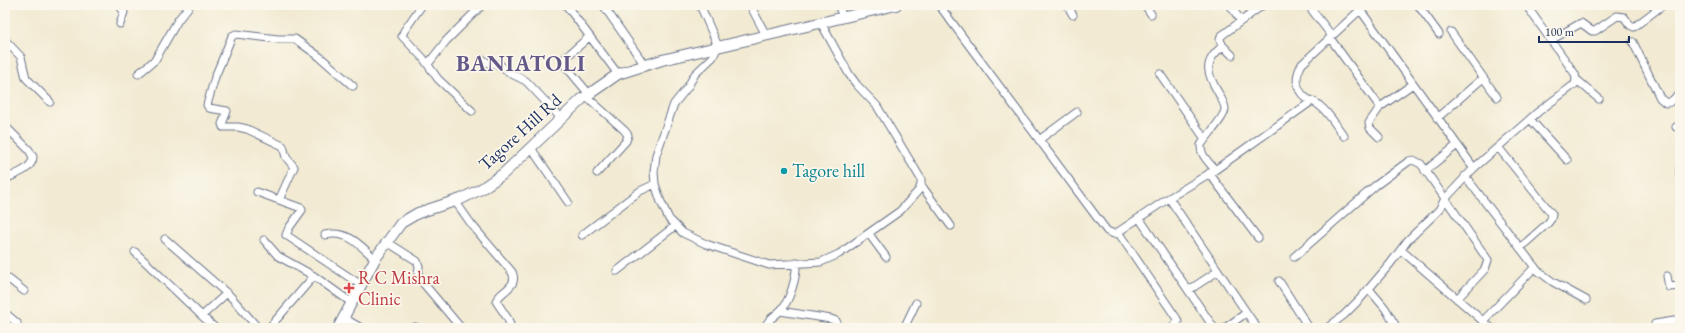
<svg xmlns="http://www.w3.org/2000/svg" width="1685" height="333" viewBox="0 0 1685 333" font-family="'EB Garamond',serif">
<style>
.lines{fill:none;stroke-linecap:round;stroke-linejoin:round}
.minor-casing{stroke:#667087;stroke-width:9}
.secondary-casing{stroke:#667087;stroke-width:12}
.minor{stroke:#fff;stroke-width:7}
.secondary{stroke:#fff;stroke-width:10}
.culture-dot{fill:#0f9aa8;stroke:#fbf7ec;stroke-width:1.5}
.health-dot{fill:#e0444e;stroke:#fbf7ec;stroke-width:1.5}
.labels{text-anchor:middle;stroke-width:3.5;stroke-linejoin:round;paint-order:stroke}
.street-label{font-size:18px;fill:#1b2f5e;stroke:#fbf7ec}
.culture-label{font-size:18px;fill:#0d838f;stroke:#fbf7ec;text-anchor:start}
.health-label{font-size:18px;fill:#be3a42;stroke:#fbf7ec;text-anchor:start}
.district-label{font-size:22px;font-weight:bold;letter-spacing:1px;fill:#645a8a;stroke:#fbf7ec}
</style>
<rect width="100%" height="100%" fill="#fbf7ec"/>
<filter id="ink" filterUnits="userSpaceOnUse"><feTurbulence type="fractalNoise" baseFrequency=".025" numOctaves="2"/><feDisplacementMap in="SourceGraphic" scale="8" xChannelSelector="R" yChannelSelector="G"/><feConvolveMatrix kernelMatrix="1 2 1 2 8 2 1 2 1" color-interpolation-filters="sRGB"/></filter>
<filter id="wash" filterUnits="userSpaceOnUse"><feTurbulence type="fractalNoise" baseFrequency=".012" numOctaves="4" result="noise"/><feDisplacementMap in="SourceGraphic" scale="16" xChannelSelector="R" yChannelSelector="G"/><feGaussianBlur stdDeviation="0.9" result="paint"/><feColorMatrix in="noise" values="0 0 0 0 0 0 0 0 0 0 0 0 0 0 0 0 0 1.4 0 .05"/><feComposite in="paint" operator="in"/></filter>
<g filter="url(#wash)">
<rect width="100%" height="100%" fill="#f2ead2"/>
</g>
<g filter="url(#ink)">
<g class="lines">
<defs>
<path id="minor" d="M119 5 124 12 120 24
M422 5 404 31 402 36 423 58 438 79 472 111
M566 5 618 74
M603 5 644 64
M700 5 718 46 713 57 695 74 687 88 674 104 656 155 654 172 655 184 661 202 669 219 683 233 706 244 769 265 821 262 839 254 900 211 919 190 921 185V179L877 106 857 85 849 74 821 23
M750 5 766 35
M838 5 843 17
M939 5 1107 231 1114 234 1118 232 1169 198 1257 328
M1067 5 1073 15
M1145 5 1151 14
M1230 5 1241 21
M1308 5 1332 36
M1360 5 1361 11 1474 168
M1418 5 1439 34
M1451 32 1497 97
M1330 38 1380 107 1413 84
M5 40 21 57 26 78 50 102
M1551 40 1581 23 1592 31H1595L1617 16 1624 17 1630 25 1634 27 1663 5
M1633 42 1660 98 1666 103 1670 102 1680 94
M1232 55 1223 46 1220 40 1221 36 1263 5
M482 59 488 63 500 65 510 73 526 81 561 118
M428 64 446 41 482 5
M138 74 155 60 178 20 190 5
M1160 74 1205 139
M1576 79 1599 99
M589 94 563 63 565 58 589 37
M586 96 624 130 628 135 626 141 597 173
M1437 118 1483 78
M1530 119 1567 160
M5 126 29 150 33 157C32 170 15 174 5 179
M1676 127 1680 124
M1344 136C1336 126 1330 114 1320 106 1316 102 1311 101 1306 98 1295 89 1295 76 1302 64L1361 9
M1379 137 1370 128 1369 123 1380 107
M1039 140 1077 112
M1498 147 1552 214 1551 219 1548 223 1520 248
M531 148 568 202
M1680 168V176
M1215 170C1209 162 1200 155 1201 145 1206 137 1225 117 1225 109 1225 104 1221 99 1219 94 1207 74 1202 62 1223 46
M1425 171 1457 145
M1209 173 1258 238
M1465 176 1537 270 1553 282 1586 300
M921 185 951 226
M257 192 301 208 302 210 289 228 286 235 361 285
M1169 198 1215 170 1312 101
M279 200 294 167 286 157 283 146 247 129 238 127H223L222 124 227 111 209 108 207 105 215 77 232 36 236 34 278 39H295L320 57 353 86
M455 201 472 225 512 272C519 287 501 290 496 301L508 319 511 328
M1139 218 1214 328
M1118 232 1177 319 1178 322 1170 328
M869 234 886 257
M325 235C348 230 360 245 375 259
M582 235 640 191 655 184
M165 239 231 297 258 328
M264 240 278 256 314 276 352 303
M387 242 417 261 419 266 418 277 461 328
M1401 250 1491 328
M135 252 202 316 227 293
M1294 257 1375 186 1409 161 1413 160 1421 164 1488 260 1485 269 1457 299
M617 271 675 226
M5 276 24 291
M1667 276 1669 287 1680 286
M1279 281 1309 328
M1369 289 1385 308 1397 328
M1189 290 1218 271
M780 311 831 319 836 321 840 328
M5 313 17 323
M202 316 215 328
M344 318 361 328
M1483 321 1535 267
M1655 324 1680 320
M269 328 314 276
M412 328 415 327 418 328
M765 328C768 318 776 316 782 309 790 299 797 277 796 263
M904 328 916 303
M1225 328 1246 313
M1327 328 1344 315 1360 299 1390 264 1408 240 1439 210 1445 199 1474 168 1538 112 1575 84 1576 79 1575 74 1526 5"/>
<path id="secondary" d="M338 328 375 259 401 223 418 213 461 199 481 189 503 174 582 99 618 74 662 60 896 5"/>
</defs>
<!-- minor casing -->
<use href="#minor" class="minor-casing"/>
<!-- secondary casing -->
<use href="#secondary" class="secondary-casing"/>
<!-- minor -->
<use href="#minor" class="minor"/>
<!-- secondary -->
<use href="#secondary" class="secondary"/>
</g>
</g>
<!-- markers -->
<circle class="culture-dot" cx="784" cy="171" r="4"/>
<path class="health-dot" d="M347 282h4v4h4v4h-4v4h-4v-4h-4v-4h4z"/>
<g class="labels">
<!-- street labels -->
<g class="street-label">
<text transform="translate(520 132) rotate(-42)" y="6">Tagore Hill Rd</text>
</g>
<!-- culture labels -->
<g class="culture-label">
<text x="792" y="177">Tagore hill</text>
</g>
<!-- health labels -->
<g class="health-label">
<text x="358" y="284">R C Mishra<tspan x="358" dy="21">Clinic</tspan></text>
</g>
<!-- district labels -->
<g class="district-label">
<text x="521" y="71">BANIATOLI</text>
</g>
</g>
<!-- margin -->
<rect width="1685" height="333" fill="none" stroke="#fbf7ec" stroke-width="20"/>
<!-- scale -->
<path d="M1539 36v6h90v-6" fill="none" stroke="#1b2f5e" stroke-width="2"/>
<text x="1545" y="36" font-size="12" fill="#1b2f5e" stroke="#fbf7ec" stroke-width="3" paint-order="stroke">100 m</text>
</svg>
